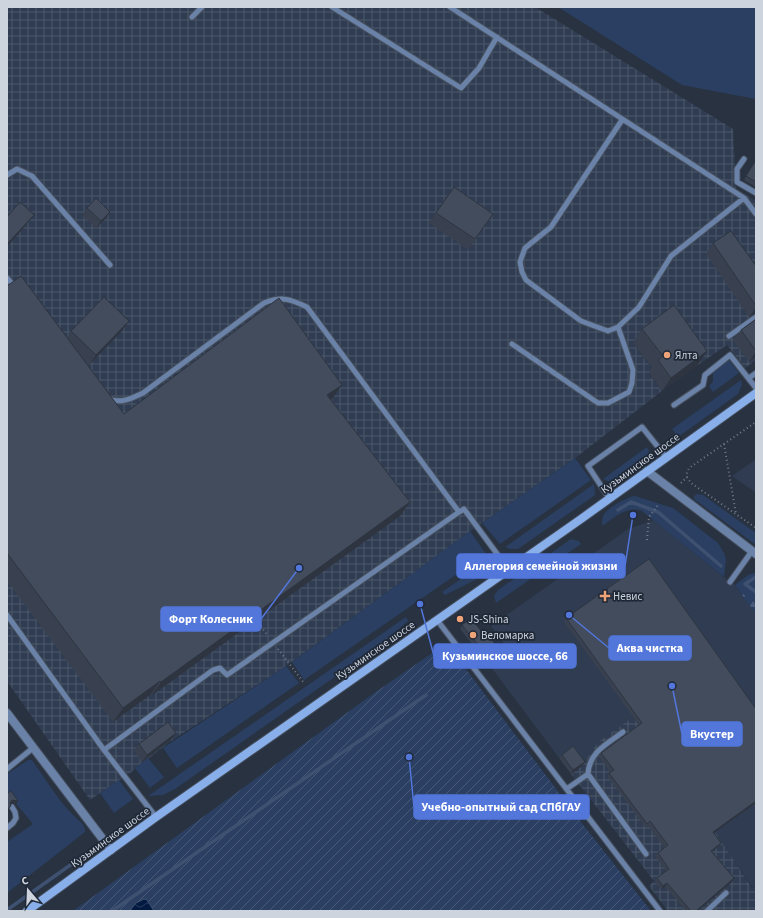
<svg xmlns="http://www.w3.org/2000/svg" width="763" height="918" viewBox="0 0 763 918" font-family="'Source Sans 3',sans-serif">
<style>
.built{fill:#2f3c51}
.industrial{fill:url(#industrial-grid)}
.grass{fill:#2a3f61}
.forest{fill:url(#forest-firs)}
.garden{fill:url(#garden-furrows)}
.water{fill:url(#water-waves);stroke:#3f5170}
.lines{fill:none;stroke-linecap:round;stroke-linejoin:round}
.stream{stroke:#3f5170;stroke-width:3.5}
.lane-casing{stroke:#464f5d;stroke-width:7}
.street-casing{stroke:#464f5d;stroke-width:10}
.secondary-casing{stroke:#464f5d;stroke-width:10}
.path{stroke:#727b87;stroke-width:2;stroke-dasharray:1 3;stroke-linecap:butt}
.lane{stroke:#6a82a7;stroke-width:5}
.street{stroke:#6a82a7;stroke-width:8}
.secondary{stroke:#89afeb;stroke-width:8}
.wall{fill:#394150}
.shaded-wall{fill:#2e3541}
.building{fill:#424c5d;stroke:#2e3541}
.poi-dot{fill:#efa378;stroke:#1f2837;stroke-width:1.5}
.labels{text-anchor:middle;stroke-width:3.5;stroke-linejoin:round;paint-order:stroke}
.poi-label{font-size:11px;fill:#ced4de;stroke:#1f2837;text-anchor:start}
.street-label{font-size:11px;fill:#ced4de;stroke:#1f2837}
.leader{fill:none;stroke:#5276da;stroke-width:1.5}
.callout-dot{fill:#5276da;stroke:#1f2837;stroke-width:1.5}
.callout{fill:#5276da;stroke:#5276da;stroke-width:1.5}
.callout-label{font-size:12px;text-anchor:middle;font-weight:bold;fill:#fff}
</style>
<defs>
<pattern id="industrial-grid" width="8" height="8" patternUnits="userSpaceOnUse"><rect width="8" height="8" fill="#2f3c51"/><path d="M0 4h8M4 0v8" fill="none" stroke="#4c576a"/></pattern>
<pattern id="forest-firs" width="22" height="20" patternUnits="userSpaceOnUse"><rect width="22" height="20" fill="#2a3f61"/><path d="M5 1l3.5 6h-7zM16 11l3.5 6h-7z" fill="#485a77"/></pattern>
<pattern id="garden-furrows" width="10" height="10" patternUnits="userSpaceOnUse"><rect width="10" height="10" fill="#2a3f61"/><path d="M-1 1l2-2M0 10L10 0M9 11l2-2" fill="none" stroke="#485a77"/></pattern>
<pattern id="water-waves" width="16" height="10" patternUnits="userSpaceOnUse"><rect width="16" height="10" fill="#021941"/><path d="M0 5q4-4 8 0t8 0" fill="none" stroke="#263a5c"/></pattern>
</defs>
<rect width="100%" height="100%" fill="#283241"/>
<!-- built -->
<path class="built" d="M756 459V493L732 476Z
M654 520 730 582 735 585 756 614V886L753 888 633 718 598 742 582 766 571 750 559 758 485 659 504 644 491 626 628 529Z"/>
<!-- industrial -->
<path class="industrial" d="M7 7H535L733 129 736 189 756 201V360L745 368 727 345 698 365 633 343 653 370 649 374 662 391 575 458 472 530 286 666 171 741 130 773 90 800 7 681Z
M633 717 715 832 752 888 756 886V911H668L649 886 654 881 571 774 582 766 598 742Z"/>
<!-- grass -->
<path class="grass" d="M558 7H756V99L682 85Z
M729 360 739 373 713 392 709 386 713 382V372Z
M741 380 742 385 738 394 678 437 672 429Z
M647 447 649 451 647 459 615 482H610L603 479Z
M575 458 591 480 500 544 482 523Z
M594 484 595 495 518 549H510L505 547Z
M697 494 703 495 756 533V545L694 499V496Z
M635 496 673 508 718 543 724 553 726 559 724 577 642 511C627 505 614 518 602 526 602 523 602 519 603 516 607 508 627 497 635 496Z
M470 531 486 554 304 680 292 662Z
M571 539 579 541 581 544 496 603 494 596 498 590Z
M488 560 487 571 475 580 445 595 442 592Z
M756 572V614L735 585 748 575Z
M406 617 408 621 379 646 175 789 163 795 148 796Z
M286 666 299 683 177 768 163 748Z
M148 758 164 777 150 788 135 768Z
M28 760H32C45 778 57 799 73 815 78 820 86 825 85 832L7 893V842L33 824 7 793V774Z
M119 780 133 799 114 813 100 793Z"/>
<!-- forest -->
<path class="forest" d="M746 593 750 594 756 599V614L742 595Z"/>
<!-- garden -->
<path class="garden" d="M441 647 453 652 581 822 651 911H73L377 691Z"/>
<!-- water -->
<path class="water" d="M144 899 147 900 154 911H131V909L136 903Z"/>
<g class="lines">
<!-- stream -->
<path class="stream" d="M618 510 631 502 658 512 721 566
M756 577 745 584 756 592
M7 910 76 861
M112 911 426 695"/>
<defs>
<path id="lane" d="M332 7 461 88 479 68 497 37
M450 7 744 198 756 214
M192 17 202 7
M622 120 551 227 525 248 520 262 522 272 526 280 581 321 608 331 618 327 639 307 671 256 744 198
M744 159 737 169V182L756 193
M7 175 17 169 32 176 110 265
M7 278 16 288
M729 336 756 317
M512 344 598 403H608L629 392 632 383 633 370 618 327
M749 378 756 373
M109 399C121 404 132 398 143 393L264 303C282 296 290 299 307 307L459 512 464 509 509 570
M674 405 703 385 705 375 730 355 756 388
M609 498 588 466 642 427 666 457
M730 582 752 551
M7 615 104 750 156 817
M437 620 660 911
M623 732C607 744 589 752 588 774L646 854
M104 750 213 670 220 668 227 675 459 512
M7 769 33 748
M568 788 588 774
M7 828 13 823 16 818 15 812 12 807
M707 911 726 893"/>
<path id="street" d="M647 471 756 554
M7 713 111 850"/>
<path id="secondary" d="M27 911 156 817 581 519 756 393"/>
</defs>
<!-- lane casing -->
<use href="#lane" class="lane-casing"/>
<!-- street casing -->
<use href="#street" class="street-casing"/>
<!-- secondary casing -->
<use href="#secondary" class="secondary-casing"/>
<!-- path -->
<path class="path" d="M724 444 736 514
M687 477 691 483 756 528
M681 483 687 477V473L689 468 756 422
M647 540 649 517 659 504
M256 620 268 636
M278 649 304 683"/>
<!-- lane -->
<use href="#lane" class="lane"/>
<!-- street -->
<use href="#street" class="street"/>
<!-- secondary -->
<use href="#secondary" class="secondary"/>
</g>
<!-- wall -->
<path class="wall" d="M756 159V187L744 180Z
M454 187 493 214 468 250 429 223Z
M87 208 110 212 105 219 96 228 82 215Z
M713 243 756 266V313L749 317 706 254Z
M7 286 67 338 71 331 121 332 89 365 83 359 124 414 332 399 331 400 400 516 151 696 150 695 113 722 7 581Z
M756 319V356L749 362 733 340 741 330Z
M642 329 698 365 662 391 649 373 652 368 633 343Z
M566 618 756 709V803L713 833 718 847 712 852 734 878 732 882 698 911H686L665 887 661 890 655 882 657 878 666 871 655 856 658 853 664 848 648 825 645 827 607 776 610 772 599 757 601 753 639 725 564 622Z
M462 625 492 647 482 656 460 629Z
M176 733 171 740 142 762 134 751 139 744Z
M562 755 582 766 571 774 559 758Z"/>
<!-- shaded-wall -->
<path class="shaded-wall" d="M110 212 105 219 96 228 101 221Z
M34 215 26 225 7 247V244Z
M756 307V313L749 317Z
M129 321 121 332 89 365 96 355Z
M707 351 698 365 662 391 671 378Z
M756 351V356L749 362Z
M342 385 332 399 317 410 327 395Z
M410 502 400 516 151 696 161 682Z
M495 644 492 647 482 656 484 652Z
M160 681 150 695 113 722 123 708Z
M176 733 171 740 142 762 147 755Z
M585 762 582 766 571 774 573 770Z
M12 800 18 801 16 804H10Z
M756 801V803L710 836 713 832Z
M721 843 718 847 708 854 711 851Z
M734 878 732 882 698 911H696Z
M667 883 665 887 661 890 663 886Z"/>
<!-- building -->
<path class="building" d="M756 160V182L746 176Z
M454 187 493 214 475 239 436 213Z
M96 198 110 212 101 221 87 208Z
M20 202 34 215 7 244V217Z
M731 231 756 266V306L713 243Z
M21 276 124 414 279 298 342 385 327 395 410 502 161 682 160 681 123 708 7 553V286Z
M104 297 129 321 96 355 71 331Z
M674 305 707 351 671 378 658 360 663 356 642 329Z
M756 319V351L741 330Z
M649 559 756 709V801L713 832 721 843 711 851 734 878 696 911H691L667 883 663 886 657 878 669 869 658 853 668 845 650 821 647 824 609 773 614 770 601 753 642 723 566 618Z
M471 618 485 636 488 635 495 644 484 652 462 625Z
M168 722 176 733 147 755 139 744Z
M573 746 585 762 573 770 562 755Z
M11 791 18 801 12 800 10 803 11 806 7 810V794Z"/>
<!-- markers -->
<g class="poi-dot">
<circle cx="667" cy="355" r="4"/>
<path d="M603 590h4v4h4v4h-4v4h-4v-4h-4v-4h4z"/>
<circle cx="460" cy="619" r="4"/>
<circle cx="473" cy="635" r="4"/>
</g>
<g class="labels">
<!-- poi labels -->
<g class="poi-label">
<text x="675" y="359">Ялта</text>
<text x="613" y="600">Невис</text>
<text x="468" y="623">JS-Shina</text>
<text x="481" y="639">Веломарка</text>
</g>
<!-- street labels -->
<g class="street-label">
<text transform="translate(640 463) rotate(-36)" y="4">Кузьминское шоссе</text>
<text transform="translate(375 650) rotate(-35)" y="4">Кузьминское шоссе</text>
<text transform="translate(110 837) rotate(-36)" y="4">Кузьминское шоссе</text>
</g>
</g>
<!-- callouts -->
<path class="leader" d="M633 515L625 566M299 568L261 619M569 615L609 648M420 604L434 656M672 686L682 734M409 757L414 807"/>
<g class="callout-dot">
<circle cx="633" cy="515" r="4"/>
<circle cx="299" cy="568" r="4"/>
<circle cx="569" cy="615" r="4"/>
<circle cx="420" cy="604" r="4"/>
<circle cx="672" cy="686" r="4"/>
<circle cx="409" cy="757" r="4"/>
</g>
<g class="callout">
<rect x="457" y="554" width="168" height="24" rx="4"/>
<rect x="161" y="607" width="100" height="24" rx="4"/>
<rect x="609" y="636" width="82" height="24" rx="4"/>
<rect x="434" y="644" width="142" height="24" rx="4"/>
<rect x="682" y="722" width="60" height="24" rx="4"/>
<rect x="414" y="795" width="175" height="24" rx="4"/>
</g>
<g class="callout-label">
<text x="541" y="570">Аллегория семейной жизни</text>
<text x="211" y="623">Форт Колесник</text>
<text x="650" y="652">Аква чистка</text>
<text x="505" y="660">Кузьминское шоссе, 66</text>
<text x="712" y="738">Вкустер</text>
<text x="501" y="811">Учебно-опытный сад СПбГАУ</text>
</g>
<!-- border -->
<rect width="763" height="918" fill="none" stroke="#ced4de" stroke-width="16"/>
<!-- north arrow -->
<g transform="translate(28 890) rotate(341)" stroke="#1f2837" stroke-width="3" paint-order="stroke">
<path d="M0-3L7 15L0 10L-7 15Z" fill="#ced4de"/>
<text y="-6" font-size="11" font-weight="bold" text-anchor="middle" fill="#ced4de">С</text>
</g>
</svg>
